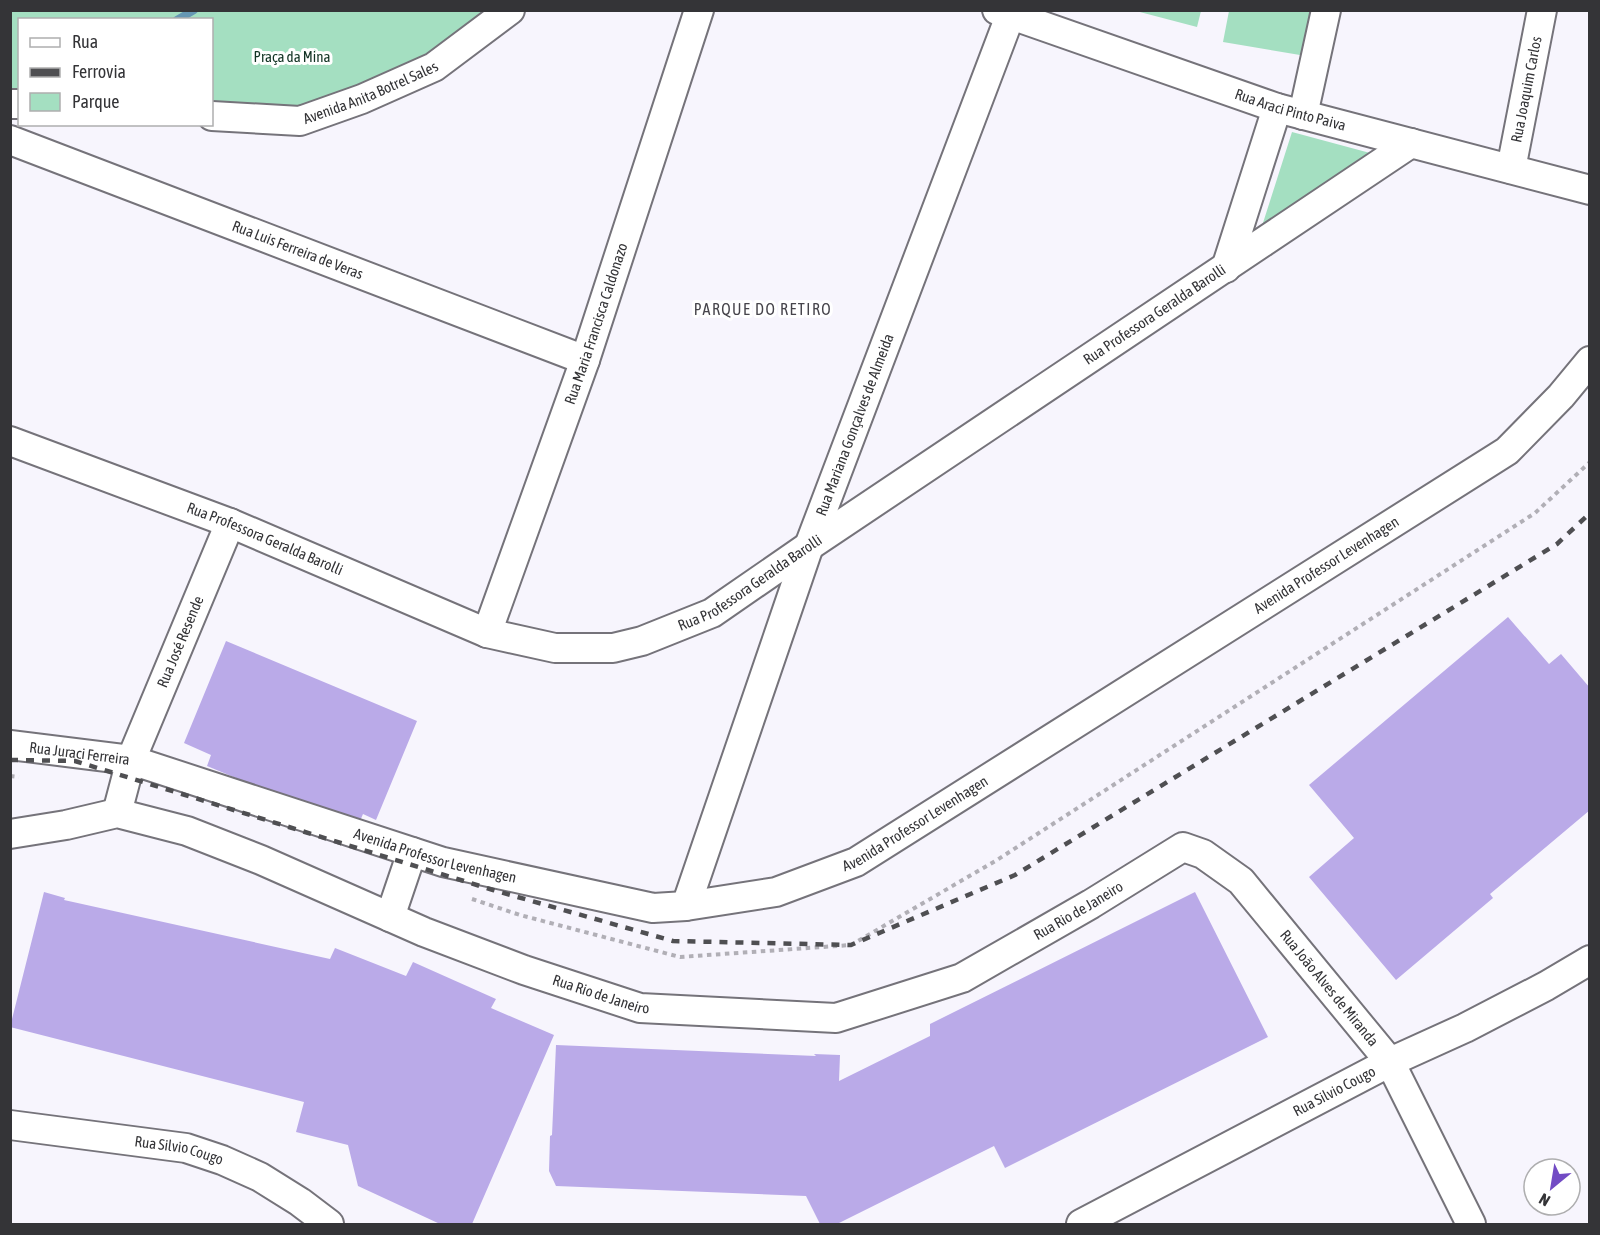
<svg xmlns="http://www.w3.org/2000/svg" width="1600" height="1235" viewBox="0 0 1600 1235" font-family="'Asap Condensed',sans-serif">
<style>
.green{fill:#a4dfc1}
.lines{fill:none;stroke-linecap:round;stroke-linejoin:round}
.stream{stroke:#6697b3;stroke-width:8}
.building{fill:#baaae8}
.street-casing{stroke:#75737a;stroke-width:32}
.path{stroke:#b1afb6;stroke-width:4;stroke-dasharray:4.5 4.5;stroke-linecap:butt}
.street{stroke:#fff;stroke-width:28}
.rail{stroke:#4f4f52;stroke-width:4.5;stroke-dasharray:8 8;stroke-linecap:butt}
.labels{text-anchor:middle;stroke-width:6;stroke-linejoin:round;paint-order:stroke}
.park-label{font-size:15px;fill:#123324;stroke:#fff}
.street-label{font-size:15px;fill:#343437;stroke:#fff}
.neighbourhood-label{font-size:16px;letter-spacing:1.5px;fill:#46444b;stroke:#fff}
</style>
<rect width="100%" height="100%" fill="#f7f5fd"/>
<!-- green -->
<path class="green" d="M272 10 510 11 434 67 299 106 212 101V20H20L19 89 11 88 10 11Z
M1136 11H1201L1197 27Z
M1229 11H1315L1306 56 1223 42Z
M1292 132 1370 153 1262 226Z"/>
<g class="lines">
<!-- stream -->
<path class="stream" d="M177 20 194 10"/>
</g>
<!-- building -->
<path class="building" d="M1508 617 1549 664 1561 654 1590 688V810L1490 894 1493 898 1396 980 1309 877 1354 838 1309 785Z
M226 641 417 721 376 820 363 814 357 828 207 766 211 755 184 743Z
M44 892 65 898 64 900 330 959 335 948 406 976 413 962 496 999 491 1008 554 1035 472 1224H440L358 1186 348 1145 296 1132 304 1102 10 1027Z
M1195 892 1268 1037 1005 1168 994 1146 837 1224H820L806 1196 556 1186 549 1171 550 1136 552 1135 556 1045 816 1056 814 1054 840 1055 839 1081 930 1036V1024Z"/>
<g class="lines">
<defs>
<g id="street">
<path id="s1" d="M997 10 1277 108 1590 190"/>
<path d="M10 104H20"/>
<path d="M1303 115 1326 10"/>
<path id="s2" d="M212 116 300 121 362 99 434 67 510 10"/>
<path id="s3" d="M10 140 585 360"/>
<path id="s4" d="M1511 169 1542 10"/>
<path d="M1226 268 1277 108"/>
<path id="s5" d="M10 441 230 523 487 633 555 648H613L642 641 712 613 809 546 1411 143"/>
<path id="s6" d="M487 633 585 360 699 10"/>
<path id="s7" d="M10 745 131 760 443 862 653 908 686 906 776 892 856 862 1507 451 1561 396 1590 361"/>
<path id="s8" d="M117 813 131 760 230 523"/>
<path id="s9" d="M10 834 66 825 117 813 187 831 261 860 424 932 524 970 640 1008 836 1018 962 978 1091 904 1183 847 1203 854 1241 881 1390 1062 1471 1224"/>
<path id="s10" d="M686 906 809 546 1010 16"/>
<path d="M390 917 412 852"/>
<path id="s11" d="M10 1125 186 1148 222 1160 260 1177 300 1202 329 1224"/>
<path id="s12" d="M1081 1224 1390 1062 1465 1028 1546 986 1590 960"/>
</g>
</defs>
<!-- street casing -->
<use href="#street" class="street-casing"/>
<!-- path -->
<path class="path" d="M10 776 19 777
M472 899 520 915 680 957 851 945 997 860 1535 513 1590 462"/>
<!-- street -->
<use href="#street" class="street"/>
<!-- rail -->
<path class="rail" d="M10 760 75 761 493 890 673 941 851 945 1015 875 1557 544 1590 513"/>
</g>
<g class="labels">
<!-- park labels -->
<g class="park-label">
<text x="292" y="62">Praça da Mina</text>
</g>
<!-- street labels -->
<g class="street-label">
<text dy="5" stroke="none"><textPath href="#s4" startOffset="81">Rua Joaquim Carlos</textPath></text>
<text dy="5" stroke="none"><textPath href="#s2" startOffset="164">Avenida Anita Botrel Sales</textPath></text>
<text dy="5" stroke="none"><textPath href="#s1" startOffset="310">Rua Araci Pinto Paiva</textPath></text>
<text dy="5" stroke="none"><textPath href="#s3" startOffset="308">Rua Luis Ferreira de Veras</textPath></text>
<text dy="5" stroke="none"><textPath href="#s5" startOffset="1281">Rua Professora Geralda Barolli</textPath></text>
<text dy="5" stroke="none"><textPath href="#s6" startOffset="328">Rua Maria Francisca Caldonazo</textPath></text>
<text dy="5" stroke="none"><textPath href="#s10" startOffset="510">Rua Mariana Gonçalves de Almeida</textPath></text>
<text dy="5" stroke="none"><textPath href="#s5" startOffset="273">Rua Professora Geralda Barolli</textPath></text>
<text dy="5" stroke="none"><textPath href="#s7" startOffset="1431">Avenida Professor Levenhagen</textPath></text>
<text dy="5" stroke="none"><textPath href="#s5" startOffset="795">Rua Professora Geralda Barolli</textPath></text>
<text dy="5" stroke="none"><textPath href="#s8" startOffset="183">Rua José Resende</textPath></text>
<text dy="5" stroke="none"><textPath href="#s7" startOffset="70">Rua Juraci Ferreira</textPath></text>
<text dy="5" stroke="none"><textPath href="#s7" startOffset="945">Avenida Professor Levenhagen</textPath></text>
<text dy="5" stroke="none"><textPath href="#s7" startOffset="441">Avenida Professor Levenhagen</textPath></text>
<text dy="5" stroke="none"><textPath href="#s9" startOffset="1131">Rua Rio de Janeiro</textPath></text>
<text dy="5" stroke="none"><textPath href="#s9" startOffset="1460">Rua João Alves de Miranda</textPath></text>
<text dy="5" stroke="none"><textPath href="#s9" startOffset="627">Rua Rio de Janeiro</textPath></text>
<text dy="5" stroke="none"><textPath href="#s12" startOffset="286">Rua Silvio Cougo</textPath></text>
<text dy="5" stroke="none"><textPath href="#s11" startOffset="171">Rua Silvio Cougo</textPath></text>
</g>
<!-- neighbourhood labels -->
<g class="neighbourhood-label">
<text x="763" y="315">PARQUE DO RETIRO</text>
</g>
</g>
<!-- border -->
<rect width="1600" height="1235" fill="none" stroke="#343437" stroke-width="24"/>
<!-- legend -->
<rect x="18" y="18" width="195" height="108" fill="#ffffff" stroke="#aeaeaf" stroke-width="1.5"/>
<rect x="30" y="38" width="30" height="9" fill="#ffffff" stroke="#aeaeaf" stroke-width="1.5"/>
<text x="72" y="48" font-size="18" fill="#343437">Rua</text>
<rect x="30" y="68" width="30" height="9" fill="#4f4f52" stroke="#aeaeaf" stroke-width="1.5"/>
<text x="72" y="78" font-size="18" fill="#343437">Ferrovia</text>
<rect x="30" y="93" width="30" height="18" fill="#a4dfc1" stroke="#aeaeaf" stroke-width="1.5"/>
<text x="72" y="108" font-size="18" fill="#343437">Parque</text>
<!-- north arrow -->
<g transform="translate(1552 1187) rotate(210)"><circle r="28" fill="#ffffff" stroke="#aeaeaf" stroke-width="1.5"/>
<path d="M0-4.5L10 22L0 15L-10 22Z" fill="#724bc4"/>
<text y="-9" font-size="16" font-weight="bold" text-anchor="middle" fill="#343437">N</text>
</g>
</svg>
